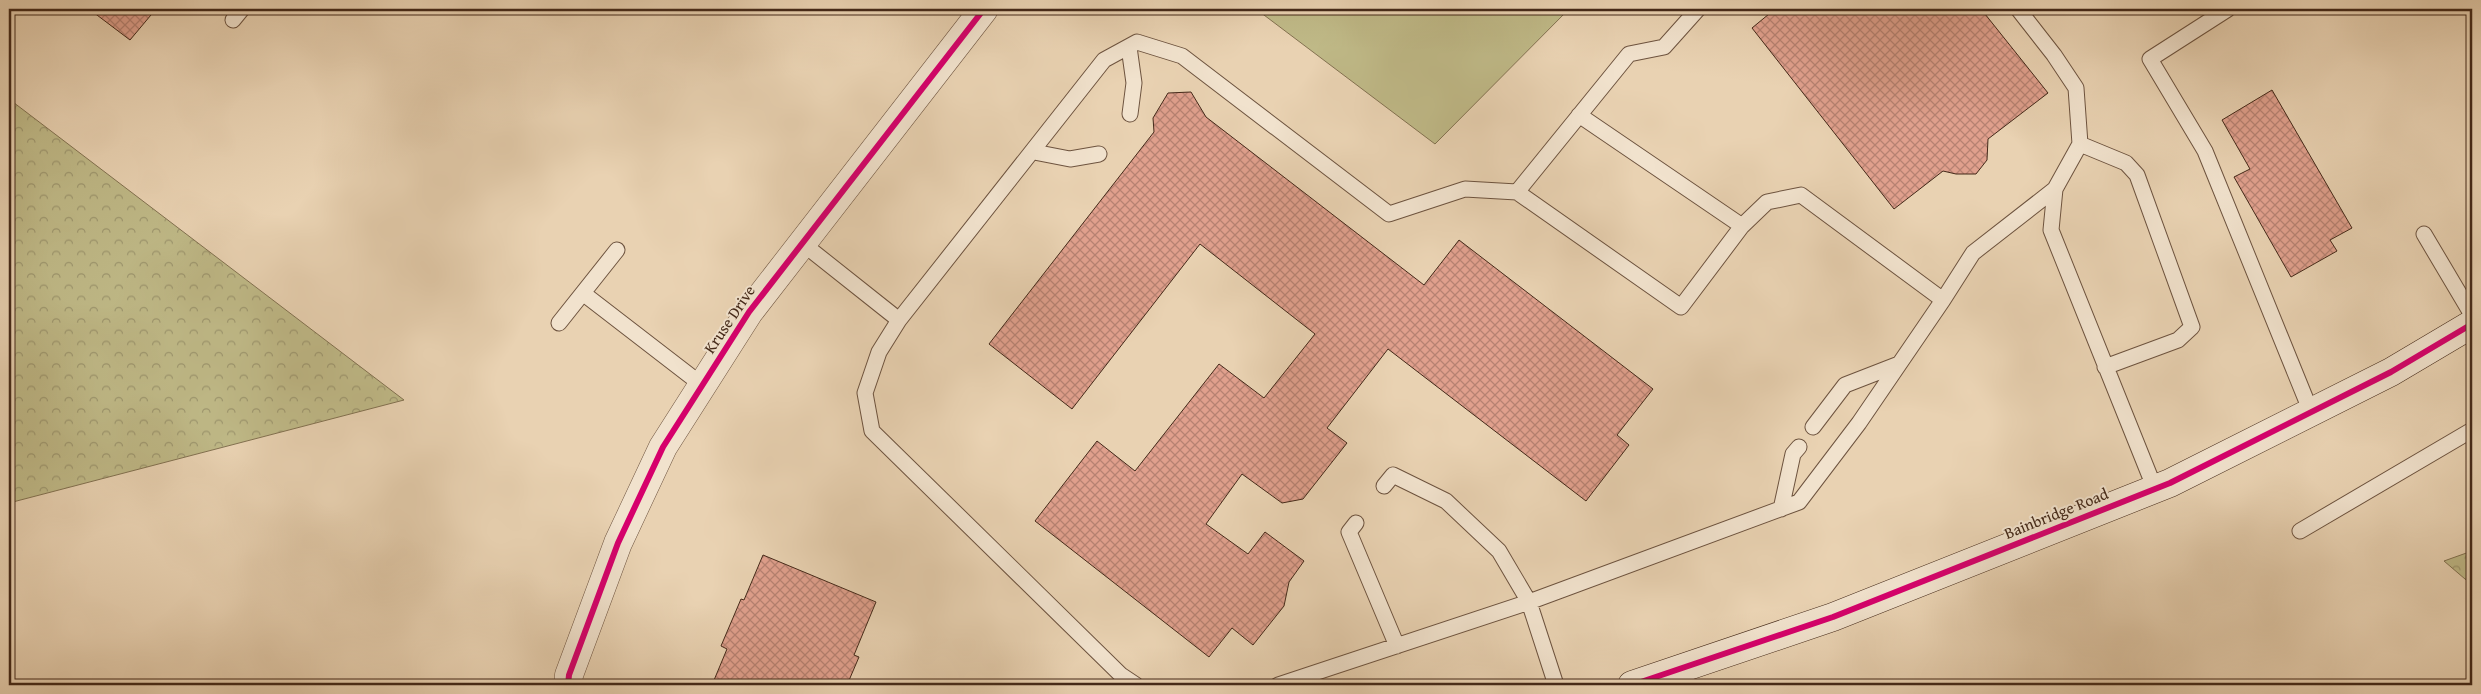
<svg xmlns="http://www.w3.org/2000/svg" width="2481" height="694" viewBox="0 0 2481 694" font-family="'Gentium Book Plus',serif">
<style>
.green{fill:#bfb987;stroke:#827150}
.forest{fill:url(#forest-crowns);stroke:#827150}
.building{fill:url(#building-cross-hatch);stroke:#442919}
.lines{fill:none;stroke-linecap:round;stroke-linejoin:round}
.lane-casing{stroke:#6d533f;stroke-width:17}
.street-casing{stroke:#6d533f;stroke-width:29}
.secondary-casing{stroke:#442919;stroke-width:29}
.lane{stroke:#f1e2cd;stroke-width:15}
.street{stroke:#f1e2cd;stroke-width:28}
.secondary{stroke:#f1e2cd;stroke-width:28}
.cycleway-casing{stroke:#f1e2cd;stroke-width:9}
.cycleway{stroke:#d6006c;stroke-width:6}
.labels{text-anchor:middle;stroke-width:4;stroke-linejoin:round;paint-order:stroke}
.street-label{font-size:16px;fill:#442919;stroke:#f1e2cd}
</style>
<defs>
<pattern id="forest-crowns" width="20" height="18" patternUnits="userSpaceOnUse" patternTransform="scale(1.25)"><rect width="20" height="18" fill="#bfb987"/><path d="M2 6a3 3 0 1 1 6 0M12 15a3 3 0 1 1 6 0" fill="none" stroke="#9d966e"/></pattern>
<pattern id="building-cross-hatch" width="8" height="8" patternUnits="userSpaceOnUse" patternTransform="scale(1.25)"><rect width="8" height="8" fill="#e0a08d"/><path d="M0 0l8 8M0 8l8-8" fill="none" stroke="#b78272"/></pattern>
</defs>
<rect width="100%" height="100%" fill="#e9d2b2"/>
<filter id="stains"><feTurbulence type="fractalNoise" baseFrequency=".004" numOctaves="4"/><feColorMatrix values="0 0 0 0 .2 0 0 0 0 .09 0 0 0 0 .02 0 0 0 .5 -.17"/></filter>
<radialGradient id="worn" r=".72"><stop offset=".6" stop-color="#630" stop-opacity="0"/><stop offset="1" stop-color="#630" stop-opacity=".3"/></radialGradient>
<!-- green -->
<path class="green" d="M1256 9H1569L1435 144Z"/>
<!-- forest -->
<path class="forest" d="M9 99 404 400 9 503Z
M2472 551V585L2444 561Z"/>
<!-- building -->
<path class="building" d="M89 9H156L130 40Z
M1775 9H1981L2048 93 1988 139 1987 160 1976 174H1956L1943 171 1894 209 1752 28Z
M2272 90 2352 228 2330 240 2337 251 2291 277 2234 177 2250 169 2222 120Z
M1191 92 1206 117 1424 285 1459 240 1653 389 1617 435 1629 445 1586 501 1388 349 1327 428 1347 443 1303 499 1282 503 1242 474 1206 524 1248 554 1265 532 1304 561 1289 582 1284 606 1253 645 1232 628 1209 657 1035 521 1097 441 1135 471 1219 364 1264 398 1315 334 1200 244 1072 409 989 344 1154 132 1153 118 1168 93Z
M763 555 876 602 854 655 859 657 847 685H712L727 649 721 646 741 599 744 600Z"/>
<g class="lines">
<defs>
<path id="lane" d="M2018 9 2054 55 2076 88 2080 144 2055 189 2051 230 2155 489
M2228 9 2150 59 2205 151 2311 412
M233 20 242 9
M1129 47 1134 83 1130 114
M2080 144 2126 163 2137 175 2192 327 2178 340 2105 367
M1034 152 1070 159 1099 154
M1517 192 1629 54 1664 47 1698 9
M2424 234 2472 315
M802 243 899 320 1104 60 1137 42 1182 56 1389 214 1465 189 1517 192 1681 307 1742 226 1579 115
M584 294 702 385
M1943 300 1973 253 2055 189
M899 320 879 352 865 393 872 431 1121 675 1136 685
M559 323 617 250
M1813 427 1845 385 1899 364
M1781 509 1793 454 1799 447
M1356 523 1349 532 1397 646
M2300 531 2472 430
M1278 685 1529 602 1499 551 1446 501 1393 475 1384 486
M1556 685 1529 602 1799 502 1859 423 1943 300 1801 195 1767 202 1742 226"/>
<path id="street" d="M568 685 569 675 618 543 663 447 749 312 984 9"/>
<path id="secondary" d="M1632 685 1833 617 2170 483 2391 372 2472 324"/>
</defs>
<!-- lane casing -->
<use href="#lane" class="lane-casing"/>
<!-- street casing -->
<use href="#street" class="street-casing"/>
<!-- secondary casing -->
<use href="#secondary" class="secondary-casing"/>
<!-- lane -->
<use href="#lane" class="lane"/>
<!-- street -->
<use href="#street" class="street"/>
<!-- secondary -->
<use href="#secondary" class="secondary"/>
<defs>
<path id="cycleway" d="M568 685 569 675 618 543 663 447 749 312 984 9
M1632 685 1833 617 2170 483 2391 372 2472 324"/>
</defs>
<!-- cycleway casing -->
<use href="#cycleway" class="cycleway-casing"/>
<!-- cycleway -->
<use href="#cycleway" class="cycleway"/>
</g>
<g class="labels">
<!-- street labels -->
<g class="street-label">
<text transform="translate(729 319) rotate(-56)" y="6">Kruse Drive</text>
<text transform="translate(2056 513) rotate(-22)" y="6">Bainbridge Road</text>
</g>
</g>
<!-- margin -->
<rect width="2481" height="694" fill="none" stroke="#e9d2b2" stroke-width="30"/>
<rect x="10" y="10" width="2461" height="674" fill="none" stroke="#442919" stroke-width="2.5"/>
<rect x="15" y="15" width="2451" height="664" fill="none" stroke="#442919"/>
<rect width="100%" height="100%" filter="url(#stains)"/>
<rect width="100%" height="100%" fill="url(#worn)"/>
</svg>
